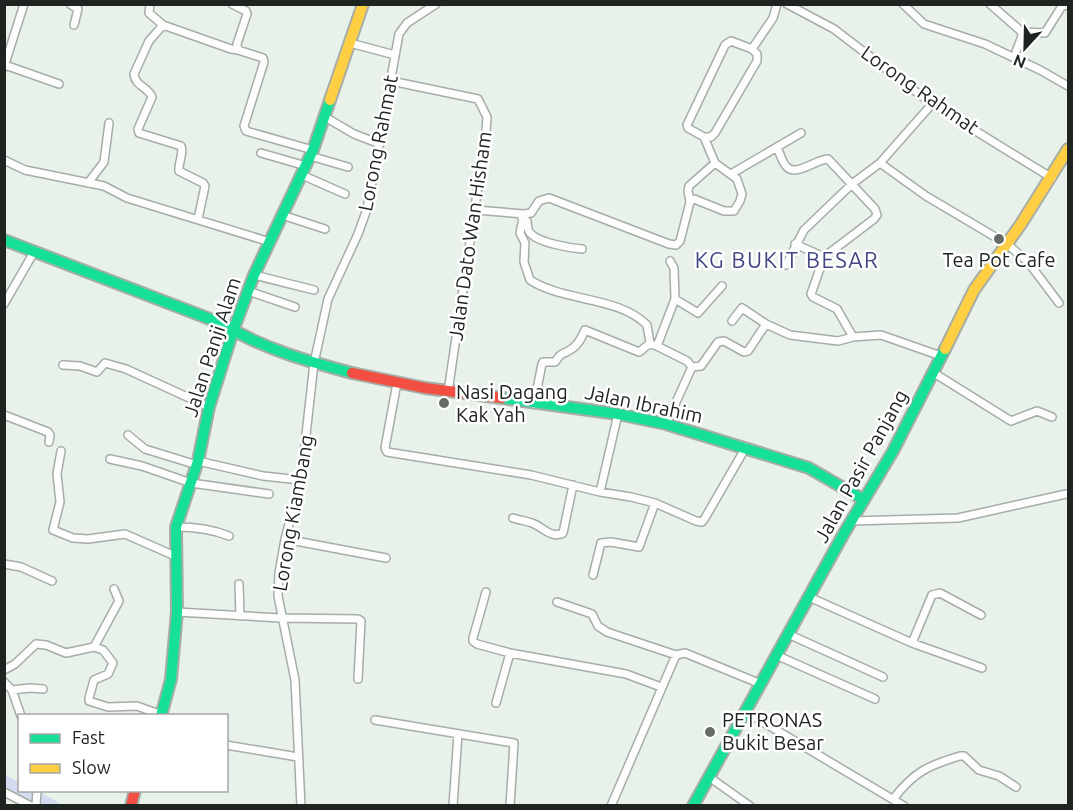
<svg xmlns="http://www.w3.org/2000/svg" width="1073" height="810" viewBox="0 0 1073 810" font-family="Ubuntu,sans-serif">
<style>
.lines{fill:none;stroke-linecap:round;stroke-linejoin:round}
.river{stroke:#d4dbf0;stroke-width:12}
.street-casing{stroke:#a6ada7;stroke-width:10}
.fast-casing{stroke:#a6ada7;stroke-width:14}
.slow-casing{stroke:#a6ada7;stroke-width:14}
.jam-casing{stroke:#a6ada7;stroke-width:14}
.street{stroke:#fcfdfc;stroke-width:7}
.fast{stroke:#16e098;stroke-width:10}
.slow{stroke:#ffcf43;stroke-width:10}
.jam{stroke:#f24e42;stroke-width:10}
.poi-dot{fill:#656c66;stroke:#fff;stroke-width:2}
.labels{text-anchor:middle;stroke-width:5;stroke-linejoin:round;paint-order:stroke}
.street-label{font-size:20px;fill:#1e241f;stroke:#fff}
.poi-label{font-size:20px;fill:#1e241f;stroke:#fff;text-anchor:start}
.quarter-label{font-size:22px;letter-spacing:1.5px;fill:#414884;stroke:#fff}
</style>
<rect width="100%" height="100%" fill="#e8f1ea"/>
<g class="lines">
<!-- river -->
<path class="river" d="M4 781 20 789
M23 790 53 806"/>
<defs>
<path id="street" d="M70 4 78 9 74 25
M150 4 149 13 163 25 231 49 238 50
M232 4 246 11 247 14 237 44 238 50 263 58 264 62 244 126 246 131 313 150
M787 4 834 29 932 104 1052 178
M903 4 924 24 985 44 1040 70 1068 86
M990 4 1022 32C1023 40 1015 48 1015 58
M163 25 149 41 134 74C135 86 148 87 152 97L138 129 139 133 181 146C184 155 178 162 179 171L203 183 205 186 198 219
M1022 32 1045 33 1062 6 1068 5
M350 43 395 55
M5 65 59 84
M4 67 24 4
M391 81 478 99 487 117 486 132 448 392
M325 117 354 134 380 144
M704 137H711L715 133 757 61V54L752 49
M777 148C780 153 782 162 786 166 795 178 816 159 828 159L875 209 877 215 874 219 824 257 795 244
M261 153 306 166
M310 156 348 167
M4 160 25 170 104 186 127 198 270 242
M880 163 926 196 1007 244 1028 262 1059 303
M731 174 801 133
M302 175 345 194
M88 183 104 162 109 123
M690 202 688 191 689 186 715 163
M476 210 524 214 520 233 525 243 524 262 530 280C564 302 618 296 647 325L650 343
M524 214 531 213 539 201 549 198 669 244 676 245 680 241 690 202 694 199 724 211H734L740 201 742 194 737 179 715 163 704 137 688 128 687 125 725 45 731 41 752 49 773 18 777 4
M282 215 325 229
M522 218 527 221C528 226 527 231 531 234 540 243 570 248 582 249
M824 257 811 294 813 297 837 309 853 337
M670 261 674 268 675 299
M786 265 804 230 852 184 880 163 932 104
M254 275 314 290
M248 291 295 307
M4 304 34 252
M732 321 742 308 766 324 790 335 838 341 853 337 881 335 941 356
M657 346 687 361 692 367 666 424
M63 365 80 366 97 372 105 363 126 369 209 407
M692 367 701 366 718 342 724 341 744 352 748 351 766 324
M934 373 1011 421 1037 411 1052 417
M397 383 385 448 387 452 531 475 600 492 631 497 655 503 696 521 702 522 705 518 746 447
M534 404 542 364 543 362H555C563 351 560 356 570 350 578 346 582 337 585 330L639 352C647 347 646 342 657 346L675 299 698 313 722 286
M4 415 48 432 50 435 49 442
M128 435 145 449 197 465
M61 451 57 474 60 502 53 530 73 538 88 539 125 534 175 556
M110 459 142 466 191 483 269 494
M198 461 263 476 301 480
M600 492 618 414
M513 518C519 520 526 521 532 523 543 527 551 539 563 533L573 485
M851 521 958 518 1066 494
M176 527C195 527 212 529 229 536
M285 539 386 558
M4 564 21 567 52 581
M593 575 601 543 611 542 639 547 655 503
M239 584 240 616
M486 592 473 638V641L477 644 510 653 626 674 661 687
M809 597 912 643 982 668
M557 602 592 614 598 626 607 632 676 655 685 653 761 684
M177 612 281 618 358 619 361 621 358 679
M788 634 883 677
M912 643 932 595 940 593 981 615
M94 647 103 650 113 663 108 674 94 680 89 698V701L108 707 137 706 162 715
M776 655 875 699
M4 670 15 664 36 644 46 645 66 653 94 647 119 601 114 589
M4 682 12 690 21 716
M12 690 30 688 43 689
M496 703 510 653
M746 712 904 806
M375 720 514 743 510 806
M226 745 298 757
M709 777 750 806
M4 792 31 806
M894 798C914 772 929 765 960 756H964L979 770 999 776 1016 787
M36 806 37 790
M301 806 295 680 278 596 279 573 285 539 301 480 314 363 328 299 358 234 367 209 399 34 407 23 436 4
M453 806 458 734
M611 806 676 655"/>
<path id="fast" d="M4 240 223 324C263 349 307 361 352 373
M502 398 618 414 666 424 809 468 864 500
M161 716 171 679 177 612 176 527 198 461 209 407 233 331 254 275 313 150 330 100
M693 806 843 535 893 451 945 349"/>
<path id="slow" d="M330 100 363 4
M945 349 974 290 1021 224 1068 149"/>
<path id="jam" d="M352 373 425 388 502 398
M131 806 135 790"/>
</defs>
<!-- street casing -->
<use href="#street" class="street-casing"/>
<!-- fast casing -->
<use href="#fast" class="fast-casing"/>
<!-- slow casing -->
<use href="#slow" class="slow-casing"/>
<!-- jam casing -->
<use href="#jam" class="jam-casing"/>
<!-- street -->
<use href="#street" class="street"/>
<!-- fast -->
<use href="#fast" class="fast"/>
<!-- slow -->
<use href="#slow" class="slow"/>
<!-- jam -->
<use href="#jam" class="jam"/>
</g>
<!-- markers -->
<g class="poi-dot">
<circle cx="999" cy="239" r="6"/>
<circle cx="444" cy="403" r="6"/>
<circle cx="710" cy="732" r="6"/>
</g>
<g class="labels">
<!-- street labels -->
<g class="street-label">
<text transform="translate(920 90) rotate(35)" y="7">Lorong Rahmat</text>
<text transform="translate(378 143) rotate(-79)" y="7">Lorong Rahmat</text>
<text transform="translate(470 236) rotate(-82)" y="7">Jalan Dato Wan Hisham</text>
<text transform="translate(212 347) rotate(-72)" y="7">Jalan Panji Alam</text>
<text transform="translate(644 404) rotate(12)" y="7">Jalan Ibrahim</text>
<text transform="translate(861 466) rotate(-61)" y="7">Jalan Pasir Panjang</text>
<text transform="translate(293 513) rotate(-80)" y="7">Lorong Kiambang</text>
</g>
<!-- poi labels -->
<g class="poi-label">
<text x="999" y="267" text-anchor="middle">Tea Pot Cafe</text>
<text x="456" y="399">Nasi Dagang<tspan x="456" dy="23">Kak Yah</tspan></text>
<text x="722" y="727">PETRONAS<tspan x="722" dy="23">Bukit Besar</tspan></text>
</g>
<!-- quarter labels -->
<g class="quarter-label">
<text x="787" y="268">KG BUKIT BESAR</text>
</g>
</g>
<!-- border -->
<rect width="1073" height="810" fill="none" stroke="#1e241f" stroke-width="12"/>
<!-- legend -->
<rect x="18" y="714" width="210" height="78" fill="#ffffff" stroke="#a5a7a5" stroke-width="1.5"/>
<rect x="30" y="734" width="30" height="9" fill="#16e098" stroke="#a5a7a5" stroke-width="1.5"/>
<text x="72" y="744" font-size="18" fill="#1e241f">Fast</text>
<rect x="30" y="764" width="30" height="9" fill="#ffcf43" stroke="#a5a7a5" stroke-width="1.5"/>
<text x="72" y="774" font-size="18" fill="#1e241f">Slow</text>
<!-- north arrow -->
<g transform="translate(1025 48) rotate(202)" stroke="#ffffff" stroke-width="4.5" paint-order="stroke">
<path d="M0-4.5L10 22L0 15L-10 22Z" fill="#1e241f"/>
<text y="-9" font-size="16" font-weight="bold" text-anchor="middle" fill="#1e241f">N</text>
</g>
</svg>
